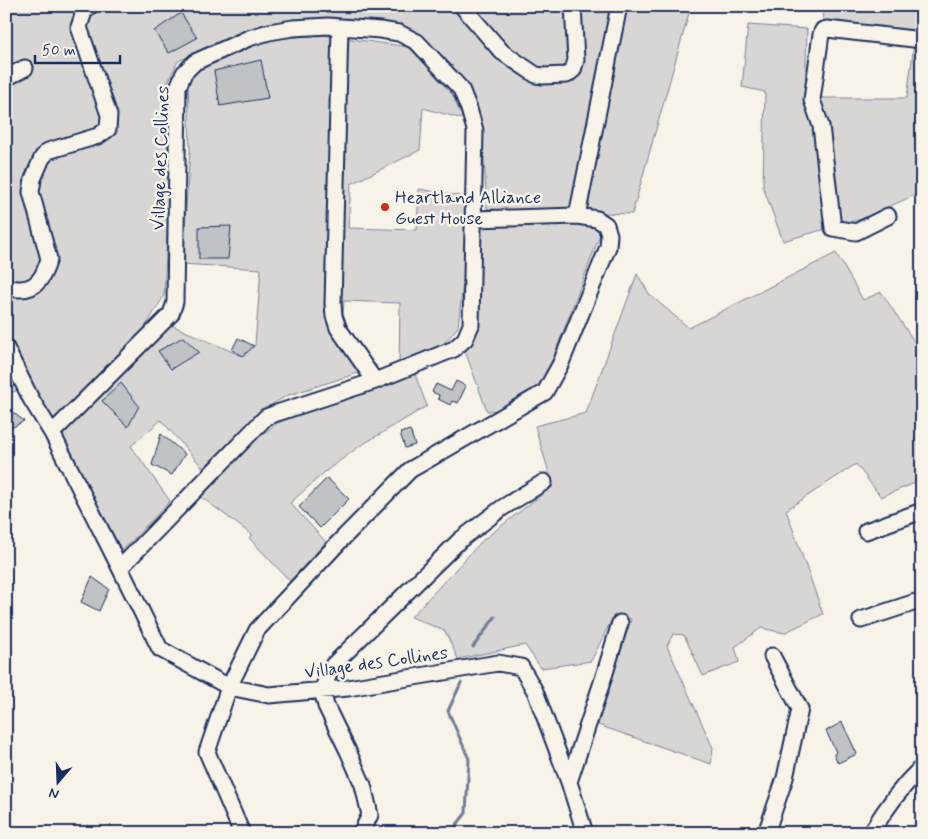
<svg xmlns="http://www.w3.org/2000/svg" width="928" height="839" viewBox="0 0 928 839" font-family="Mynerve,sans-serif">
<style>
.green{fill:#d7d6d4;stroke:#798299}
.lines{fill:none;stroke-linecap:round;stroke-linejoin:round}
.stream{stroke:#727c95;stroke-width:3}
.building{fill:#c0c3c5;stroke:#1b2f5e}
.minor-casing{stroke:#1b2f5e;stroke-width:19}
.minor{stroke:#f7f3e8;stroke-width:15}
.poi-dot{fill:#c8321e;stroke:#f7f3e8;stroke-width:2}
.labels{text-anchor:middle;stroke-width:5;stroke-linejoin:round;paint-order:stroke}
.street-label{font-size:18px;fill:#1b2f5e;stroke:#f7f3e8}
.poi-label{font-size:18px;fill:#1b2f5e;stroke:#f7f3e8;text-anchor:start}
</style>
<rect width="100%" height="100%" fill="#f7f3e8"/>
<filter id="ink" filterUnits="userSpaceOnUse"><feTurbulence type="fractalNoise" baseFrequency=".02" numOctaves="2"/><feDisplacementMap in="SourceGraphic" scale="10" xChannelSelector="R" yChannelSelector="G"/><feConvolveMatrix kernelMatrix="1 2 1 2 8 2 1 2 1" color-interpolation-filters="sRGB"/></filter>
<g filter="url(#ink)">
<!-- green -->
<path class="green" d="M6 6H691L632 214 487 209 482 125 466 83 426 42 395 25 332 19 262 25 178 61 166 86 169 191 164 296 142 332 52 421 43 435 18 390 6 395Z
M822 6H922V33L823 23Z
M748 25 807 29 805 94 823 98H907L915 36 922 38V192L861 219 783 241 763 187 765 92 742 87Z
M323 35 409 47 452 94 463 119 423 108 420 150 351 184 348 228 417 230 419 189 465 197 468 208 464 274 458 327 439 349 399 368 400 303 344 301 343 313 348 327 366 357 377 366 355 374 286 396 263 410 203 468 161 420 131 446 170 501 122 551 61 435 171 325 242 356 255 345 261 269 182 264 190 150 188 79 195 69 269 39Z
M586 222 596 227 600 235 552 361 539 385 500 410 487 411 465 351 473 340 478 325 481 230 486 225Z
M836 253 863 300 881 292 922 353V480L881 497 856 464 786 510 823 614 784 633 761 628 735 647 739 662 703 676 684 635 673 634 667 646 713 748 711 764 598 725 631 619 614 615 591 661 541 668 525 645 458 659 445 631 411 617 483 540 553 486 535 426 586 413 637 274 650 295 689 328Z
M414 372 427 406 360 446 326 471 290 503 326 542 290 581 249 538 252 535 200 496 243 450 277 423Z"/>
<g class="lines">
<!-- stream -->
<path class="stream" d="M473 647 495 617
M456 833 455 827 466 813 469 759 448 711 461 683"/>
</g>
<!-- building -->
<path class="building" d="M181 13 197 38 169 53 154 31Z
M261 60 268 98 220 106 214 71Z
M231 226 228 259H199V227Z
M183 337 199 352 171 369 158 351Z
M238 338 254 346 243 356 232 350Z
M456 381 466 386 458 403 452 401 450 405 438 399 439 395 432 392 436 384 451 391Z
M121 383 139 406 128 427 102 401Z
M6 407 24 421 6 431Z
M410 430 415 445 405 448 400 433Z
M161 434 185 454 172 475 152 465Z
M327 478 349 499 320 528 299 507Z
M92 577 109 589 99 611 81 602Z
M842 722 857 754 838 763 834 754 836 752 826 731Z"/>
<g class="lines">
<defs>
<path id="minor" d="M462 6 502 52 536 75 543 76 567 75 573 70 576 60 573 6
M340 27 333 304 334 316 338 328 375 381
M6 78 25 68
M577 216 618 11 617 6
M888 216 856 232 833 228 821 126 812 100 821 34 823 30 827 29 922 40
M6 286C10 288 13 289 18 289 38 290 44 275 49 259L31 192 33 179 42 158 48 151 98 136 108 129 109 115 79 27 84 12 90 6
M6 348 31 399 52 433 120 568 160 649 229 687 269 695 348 688 498 663 521 667 535 691 569 782 585 833
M52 433 171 314 175 302 178 87 184 73 195 62 249 38 269 32 293 28 328 26 380 30 399 33 417 42 461 89 469 109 475 130 471 325 465 339 454 349 375 381 274 414 266 417 120 568
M866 531 922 511
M861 620 922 600
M569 782 604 676 620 623
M242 833 207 752 229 687 257 630 340 541 410 470 545 392 561 363 608 247 609 235 606 225 597 219 577 216 473 219
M361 833 370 815 363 785 348 751 326 706 322 690 333 665 460 540 502 508 544 482
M766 833 785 778 800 709 772 656
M871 833C885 809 902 786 922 767"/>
</defs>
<!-- minor casing -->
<use href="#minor" class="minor-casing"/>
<!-- minor -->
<use href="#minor" class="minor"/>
</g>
</g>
<!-- markers -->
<circle class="poi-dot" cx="385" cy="207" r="5"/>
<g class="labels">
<!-- street labels -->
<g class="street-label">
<text transform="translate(160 158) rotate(-88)" y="6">Village des Collines</text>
<text transform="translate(376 662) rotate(-8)" y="6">Village des Collines</text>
</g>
<!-- poi labels -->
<g class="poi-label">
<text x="395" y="203">Heartland Alliance<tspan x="395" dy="21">Guest House</tspan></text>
</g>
</g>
<!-- margin -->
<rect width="928" height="839" fill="none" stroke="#f7f3e8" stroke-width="25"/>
<rect x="12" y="12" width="903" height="814" fill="none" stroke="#1b2f5e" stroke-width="2" filter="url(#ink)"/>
<!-- north arrow -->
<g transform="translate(58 782) rotate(199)" stroke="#f7f3e8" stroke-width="4" paint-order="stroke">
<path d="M0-4L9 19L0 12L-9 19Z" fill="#1b2f5e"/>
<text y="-8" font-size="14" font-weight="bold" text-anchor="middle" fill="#1b2f5e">N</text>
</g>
<!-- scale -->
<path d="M35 55v8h85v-8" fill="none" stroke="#1b2f5e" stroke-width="2.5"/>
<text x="42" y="55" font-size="15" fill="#1b2f5e" stroke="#f7f3e8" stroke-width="4" paint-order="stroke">50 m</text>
</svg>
